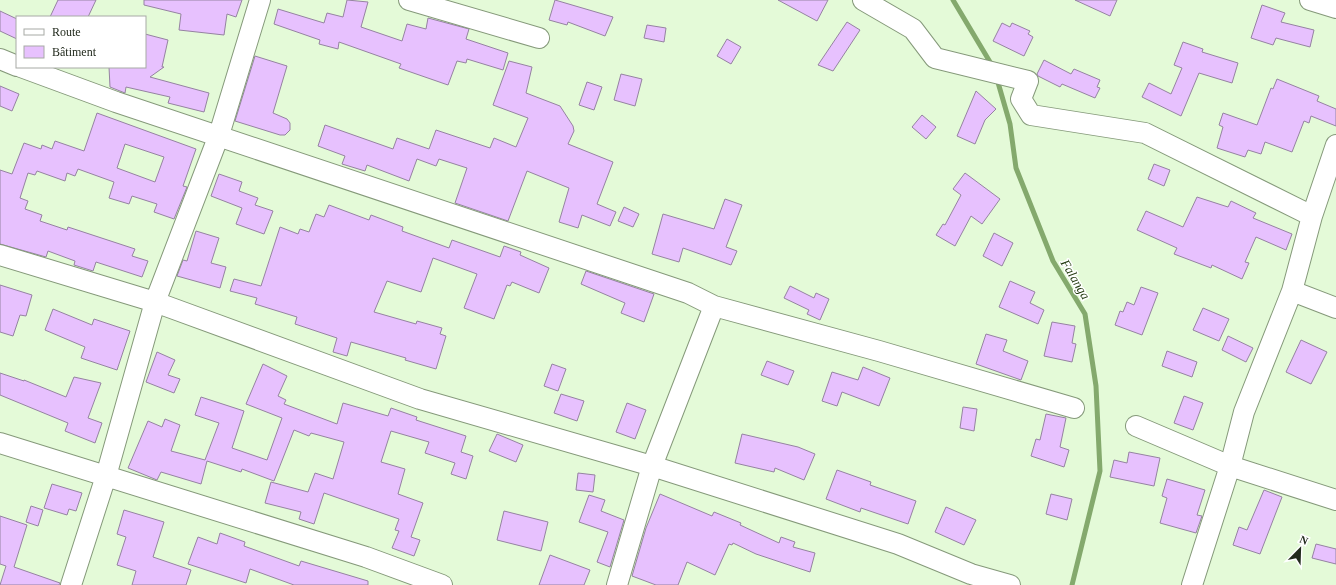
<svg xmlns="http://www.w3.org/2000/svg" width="1336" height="585" viewBox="0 0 1336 585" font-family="Georgia,serif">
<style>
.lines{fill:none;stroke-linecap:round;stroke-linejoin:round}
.stream{stroke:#84a96d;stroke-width:5}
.building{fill:#e7c1fe;stroke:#9583a1;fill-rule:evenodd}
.minor-casing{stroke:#85997a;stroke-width:22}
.minor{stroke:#fff;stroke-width:20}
.labels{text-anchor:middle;stroke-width:3;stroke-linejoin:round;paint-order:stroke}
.water-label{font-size:13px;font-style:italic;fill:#1e360b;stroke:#fff}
</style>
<rect width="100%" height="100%" fill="#e4fad8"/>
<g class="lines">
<!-- stream -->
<path class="stream" d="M953 0 993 67
M997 79 1010 124 1016 168 1053 261 1085 314 1096 386 1100 471 1072 585"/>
</g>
<!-- building -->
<path class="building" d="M58 0H96L88 17H50Z
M144 0H242L236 17 227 14 224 35 179 30 181 14 144 5Z
M347 0 368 2 361 27 402 41 407 24 426 29 428 18 469 29 466 39 508 53 503 70 467 59 466 63 457 61 448 85 399 68 401 64 339 42 338 49 319 44 320 40 274 24 278 9 324 23 327 13 343 17Z
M555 0 613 17 605 36 568 22 567 25 549 20Z
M778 0H828L817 21Z
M1075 0H1117L1110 16Z
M1262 5 1285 13 1281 22 1314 30 1310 47 1276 38 1273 45 1251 38Z
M0 11 17 19V39L0 31Z
M847 22 860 30 833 71 818 65Z
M1002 23 1010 27 1012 23 1030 31 1028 34 1033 37 1024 56 993 41Z
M647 25 666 28 664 42 644 38Z
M145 34 168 40 162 67H164L150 77 209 93 204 112 168 103 170 97 126 87 125 93 110 87 109 67H145Z
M727 39 741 47 731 64 717 56Z
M1183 42 1203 49 1202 52 1238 63 1232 83 1199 73 1181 116 1142 97 1149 83 1171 94 1182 68 1174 65Z
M255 56 287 66 273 113 287 119 290 123V130L285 135H280L235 121Z
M1044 60 1071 74 1074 69 1100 80 1097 87 1100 88 1095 98 1062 84 1060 87 1038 76 1037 74Z
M509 61 532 67 526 93 560 106 573 126 574 131 568 144 613 162 597 204 616 212 610 226 582 215 578 228 559 222 569 188 527 171 508 221 455 203 467 168 439 159 436 166 417 159 409 181 367 165 365 171 342 164 345 156 318 146 325 125 393 149 397 138 429 149 436 130 490 148 494 138 516 147 528 118 493 105Z
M621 74 642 79 635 106 614 100Z
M1277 79 1319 96 1317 101 1336 109V126L1311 116 1309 123 1304 121 1292 152 1265 142 1261 154 1248 150 1245 157 1217 148 1223 127 1219 125 1223 113 1257 125 1271 88 1273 89Z
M587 82 602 87 594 110 579 105Z
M0 86 19 94 12 111 0 106Z
M976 91 996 109 985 120 975 144 957 136Z
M97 113 196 149 183 186 187 187 174 219 154 212 157 204 132 196 129 204 109 198 114 182 78 169 75 176 67 173 65 181 37 171 35 175 28 173 20 198 28 201 25 209 42 215 40 221 67 230 68 227 135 249 132 256 148 261 142 277 96 262 93 271 74 265 75 261 48 251 46 257 0 244V170L12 174 24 143 41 149 42 145 52 149 55 141 84 151ZM125 144 164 157 155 182 117 168Z
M922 115 936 127 926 139 912 127Z
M1154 164 1170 170 1164 186 1148 179Z
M965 173 1000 199 982 224 971 216 955 246 936 235 943 224 945 225 961 195 953 189Z
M219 174 242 182 239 191 258 198 255 205 273 211 264 234 236 224 242 208 211 196Z
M1197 197 1228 207 1231 201 1256 213 1253 218 1292 234 1286 250 1256 237 1245 262 1249 263 1242 279 1212 265 1211 268 1174 254 1177 248 1137 230 1146 211 1183 227Z
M725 199 742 205 726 247 737 251 731 265 683 248 679 262 652 254 663 214 714 229Z
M329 205 369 220 371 215 403 227 402 231 449 248 452 240 500 257 504 246 521 252 520 255 549 268 539 293 512 282 510 286 507 285 494 319 464 308 477 274 433 258 421 292 387 281 374 312 416 324 417 321 442 328 440 334 446 336 436 369 405 360 406 358 351 342 347 356 333 352 337 338 295 324 297 317 255 304 257 298 230 291 234 279 261 286 280 227 298 234 300 229 309 232 316 214 324 217Z
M624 207 639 214 633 227 618 221Z
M196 231 219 238 211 263 226 267 220 288 177 276 183 260 187 261Z
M994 233 1013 243 1002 266 983 256Z
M586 271 654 294 644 322 621 313 625 303 581 284Z
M1010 281 1035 292 1030 303 1044 310 1038 324 999 307Z
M0 285 32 295 26 316 20 315 13 336 0 332Z
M790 286 814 298 816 293 829 299 820 320 807 314 809 310 784 298Z
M1141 287 1158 293 1142 335 1115 325 1120 311 1123 312 1127 302 1134 305Z
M1203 308 1229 319 1219 341 1193 330Z
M53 309 92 325 94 319 130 331 117 370 81 358 85 347 45 330Z
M1052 322 1075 326 1072 343 1076 344 1072 362 1044 356Z
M986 334 1007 340 1003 351 1028 361 1021 380 976 364Z
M1228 336 1253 348 1246 362 1222 350Z
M1301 340 1327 352 1311 384 1286 372Z
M1167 351 1197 362 1192 377 1162 366Z
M157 352 175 360 168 375 180 379 174 393 146 382Z
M767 361 794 371 788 385 761 375Z
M263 364 287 376 278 396 286 400 284 404 337 424 343 403 388 416 391 408 417 417 416 420 466 436 461 452 473 456 466 479 451 474 455 463 425 453 429 442 391 431 381 462 405 469 398 494 423 503 411 537 420 540 414 556 392 548 399 531 395 530 399 519 324 493 314 524 299 519 301 512 265 503 271 482 308 492 315 473 333 479 344 442 311 433 309 436 294 430 274 481 242 469 241 472 207 461 201 484 161 472 157 480 128 468 148 421 162 427 165 419 180 425 171 451 205 460 219 423 195 415 201 397 244 411 232 448 267 460 282 418 246 404Z
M552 364 566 369 558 391 544 386Z
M863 367 890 378 879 406 842 392 837 406 822 401 832 372 858 380Z
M0 373 24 381V380L66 397 74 377 101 383 88 418 102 423 95 443 65 431 68 423 0 395Z
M561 394 584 401 577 421 554 413Z
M1184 396 1203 403 1193 430 1174 423Z
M627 403 646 410 635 439 616 432Z
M963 407 977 409 974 431 960 428Z
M1046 414 1066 418 1060 447 1069 450 1064 467 1031 456 1036 439 1040 440Z
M497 434 523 445 516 462 489 451Z
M742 434 798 447 815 454 804 480 775 468 774 472 735 463Z
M1129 452 1160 458 1154 486 1110 477 1114 460 1127 463Z
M837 470 871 482 870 485 916 501 908 524 861 508 860 512 826 499Z
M578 473 595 475 593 492 576 490Z
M1167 479 1205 490 1197 515 1202 516 1196 533 1160 523 1167 498 1162 496Z
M52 484 82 493 76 511 69 509 67 515 44 508Z
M1264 490 1282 497 1260 554 1233 545 1239 527 1247 530Z
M660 494 712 516 714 512 741 523 740 525 779 543 781 537 795 542 793 547 815 553 810 572 756 554 733 543 732 545 729 544 715 575 687 562 678 585H656L632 576 646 528Z
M1051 494 1072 499 1067 520 1046 514Z
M589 495 605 500 601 511 624 520 610 567 597 562 608 532 579 522Z
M31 506 43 510 38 526 26 522Z
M946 507 976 520 964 545 935 532Z
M124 510 164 522 153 557 191 570 186 585H132L136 571 117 565 126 537 117 534Z
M504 511 548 522 541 551 497 540Z
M0 516 27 525 14 567 60 583 59 585H0L6 566 0 564Z
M220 533 245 542 244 546 299 566 301 561 368 581V585H294L250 569 246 583 188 564 198 537 217 544Z
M1316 544 1336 549V564L1312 558Z
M550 555 590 570 584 585H539Z"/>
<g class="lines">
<defs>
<path id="minor" d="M409 0 539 38
M863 0 913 29 935 58 1028 81 1021 99 1031 115 1145 133 1312 216
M1310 0 1336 8
M0 59 17 66
M21 67 116 102 688 293 714 306 879 351 1074 408
M0 255 155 302 420 399 652 466 898 544 971 574 1010 585
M1292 291 1336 308
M1136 426 1230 466 1336 500
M0 443 366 557 442 585
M71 585 106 476 155 302 219 135 260 0
M617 585 652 466 714 306
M1192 585 1230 466 1244 412 1292 291 1312 216 1336 145"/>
</defs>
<!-- minor casing -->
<use href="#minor" class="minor-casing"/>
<!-- minor -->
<use href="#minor" class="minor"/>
</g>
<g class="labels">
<!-- water labels -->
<g class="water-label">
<text transform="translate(1076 279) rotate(59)" y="5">Falanga</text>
</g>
</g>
<!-- legend -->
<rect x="16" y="16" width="130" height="52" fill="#ffffff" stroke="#a7aaa5"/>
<rect x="24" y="29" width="20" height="6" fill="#ffffff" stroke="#a7aaa5"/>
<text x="52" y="36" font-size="12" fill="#222a1d">Route</text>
<rect x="24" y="46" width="20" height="12" fill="#e7c1fe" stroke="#a7aaa5"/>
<text x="52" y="56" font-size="12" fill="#222a1d">Bâtiment</text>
<!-- north arrow -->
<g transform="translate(1300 549) rotate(23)" stroke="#ffffff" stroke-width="3" paint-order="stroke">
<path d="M0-3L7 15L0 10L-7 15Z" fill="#222a1d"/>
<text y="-6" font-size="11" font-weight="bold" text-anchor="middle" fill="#222a1d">N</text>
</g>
</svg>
